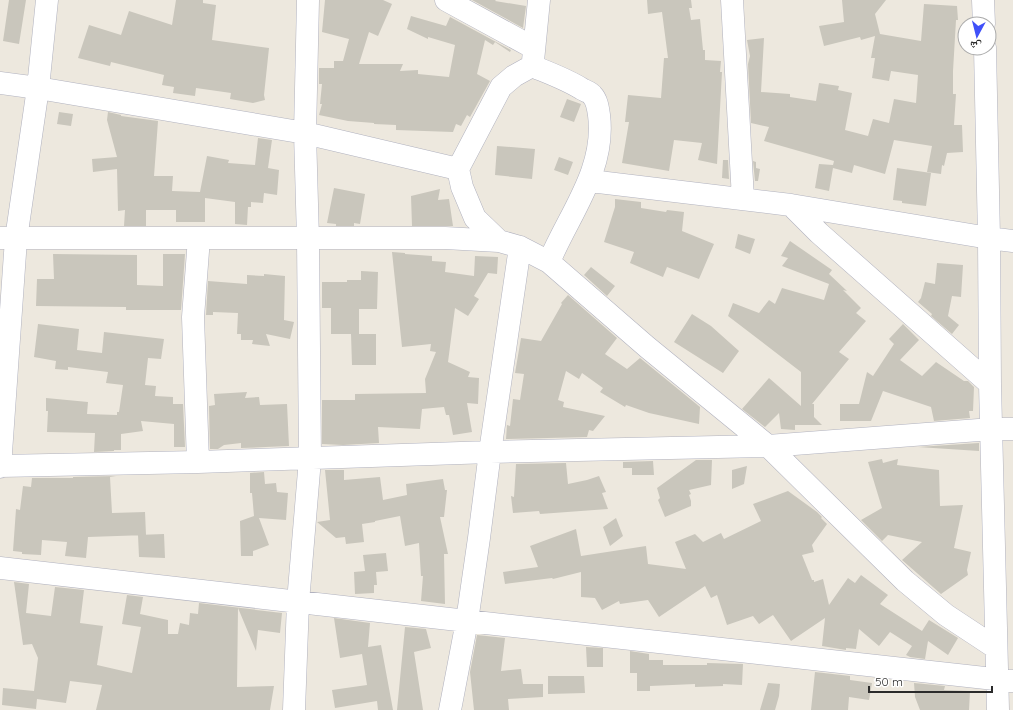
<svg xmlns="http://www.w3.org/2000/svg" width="1013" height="710" viewBox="0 0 1013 710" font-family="Quicksand,'Noto Naskh Arabic',sans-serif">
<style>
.building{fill:#c9c6bc}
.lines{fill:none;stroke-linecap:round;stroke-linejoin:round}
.minor-casing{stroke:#b1b2bf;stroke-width:23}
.minor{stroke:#fff;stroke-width:22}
</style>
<rect width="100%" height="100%" fill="#ede8de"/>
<!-- building -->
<path class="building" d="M9 0H26L19 44 3 41Z
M176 0H203V3L216 5 212 40 269 48 264 95 265 100 253 103 230 99 231 93 196 88 195 96 173 93 174 87 162 85 164 75 111 62 110 66 78 58 89 25 121 35 129 11 172 25Z
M325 0H383L392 4 378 36 369 32 359 64H403L400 71 418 70V74L449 77 455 45 428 37V39L407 29 411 16 446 26 450 17 511 50 510 52 495 42 493 45 485 40 477 74 490 81 470 117 467 115 461 126 456 124 453 132 396 130V125L374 124V123L348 121 319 115 322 104H320L322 84H319V68H334V61H343L349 39 322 32Z
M472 0H496L495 1 526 6 523 28Z
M647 0H691L692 8H689L691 20 700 19 703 50H705V60L721 61 720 72H722L717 164 698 160 702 143 674 140 669 171 622 163 629 122H625L628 95 661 98 664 58H668L662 12 648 14Z
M842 0H886L875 14 880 34 921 41 924 4 957 6 958 20H956L953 71V94H956L954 125H962L963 152 947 153 944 166 942 165 941 174 927 172 932 146 894 140 885 174 854 165 852 173 833 168 829 191 815 188 819 164 833 165 834 161 764 141 769 127 751 123 748 64 750 56 747 40 764 38 761 92 790 94V97L816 101 819 83 839 86 838 90 852 93 845 130 868 136 873 119 889 123 894 99 916 103 918 75 891 71 889 81 872 78 875 58H871L875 36 861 40 860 37 824 46 819 26 844 22Z
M567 99 581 104 574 122 560 117Z
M59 112 73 114 71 126 57 124Z
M108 112 121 115V116L158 121 154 176H173L172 191 200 192 207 156 229 160 228 163 255 165 258 138 272 140 268 168 279 170 277 195 264 193 263 203 251 202V207H248L247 225 235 224V202L205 198V222H176V210H146V226H124L125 210 118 211 117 169 93 172 92 159 117 157 107 120Z
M497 146 535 149 532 179 495 175Z
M559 157 573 162 568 175 554 170Z
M723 160H728L729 179 722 178Z
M753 161 756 162V168L760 169 758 181H755Z
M897 168 931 173 926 206 902 203V201L893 200Z
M334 188 365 194 360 224 354 223V226H336V224L327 223Z
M440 189 438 200 449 199 453 226H412L411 196Z
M615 199 641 202V208L666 212 667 210 684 212 682 231 714 244 699 279 667 267 663 277 630 263 634 252 604 242 615 207Z
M738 234 755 239 750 254 735 248Z
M790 241 832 270 829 274 847 291 843 290 861 308 856 313 866 321 839 352 849 359 812 404H814V417L822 425H795V430L781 429 779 413 765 427 742 409 769 378 801 406V372L728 316 733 303 759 313 769 300 775 304 782 288 824 300 829 284 782 266 788 258 781 256Z
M392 252 405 253V254L432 256V261L446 262 445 272 474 276 475 256 498 257 497 274 488 273 474 296 479 299 468 316 455 308 448 362 470 372 468 377 479 378 478 404 467 403 472 432 453 435 449 415H446L444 407 422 409 420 429 378 427 379 443 343 445 322 444V400H355V394L426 393 425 379 436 352 430 351 431 344 402 347Z
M53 254 137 255V285L163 286V254H185L181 310H126V307L36 306 37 279H54Z
M937 263 963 265 961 297 952 296 948 316 959 325 952 334 931 316 932 314 918 302 921 298 925 282 935 284Z
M591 267 615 286 607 296 584 275Z
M361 271 378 272 377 309H359V334H376V365H352L351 334H331V308H322V282H347V280H361Z
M264 274 285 276 284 320 294 322 290 339 266 334 270 346 252 344 253 340H241V334H237L238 313 213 312V315H206L208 281 247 284V275L264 276Z
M568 295 617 338 605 354 627 369 640 358 700 407 699 424 649 413 626 405 625 407 600 392 603 388 582 373 579 379 566 371 558 400 564 402 563 407 605 416 593 431 589 430 587 437 506 439 507 425 510 426 513 399 520 400 524 374 515 373 521 338 541 341 562 304 561 303Z
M692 314 711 326 739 351 723 373 674 342Z
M38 324 79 329 77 350 102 353 104 332 164 339 161 359 148 358 145 385 156 386 155 396 173 397V404H183L185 447H174V424L141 421 143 431 121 434V450H114V451L94 452 95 433 47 432 48 411H46V398L88 402 87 414 117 415V412H119L123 385 106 383 108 372 68 367V370L55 369 56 361 34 357Z
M903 324 919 340 900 360 922 376 936 362 964 381H968L974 387 973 411H969L970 418 934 421 931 407 883 391 871 421H840V404H859L867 372 873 376 894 344 889 339Z
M247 392 245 398 259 397 260 405 287 404 289 446 241 448V443L224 445 218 449H210L209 406 215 405 214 394Z
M979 443V451L918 447Z
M882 459 883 463 898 459 897 465 939 470 940 506 963 505 954 548 971 552 967 570 968 575 941 594 902 560 922 542 888 535 882 541 861 520 882 508 868 462Z
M696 460H712L711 485 689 490 691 494 689 495 691 501V506L665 517 658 500 660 498 657 488Z
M653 461 654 475H632V468H623V462Z
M566 463 568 484 587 480 599 476 606 492 602 493 608 509 540 514 539 511 513 513 511 496 514 497 516 464Z
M747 466 744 484 732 489V470Z
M325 470H344V480L380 477 383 500 407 495 406 484 443 479 445 490H447L444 517H440L448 554H444L445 604 421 601 423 576H421L419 543 405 546 400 516 375 521V522L362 524 364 542 346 544 345 537 336 538 317 522 330 520Z
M264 472 265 484 276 483 277 492 288 493 286 520 259 518 269 545 253 551V556H241L240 521 254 516 252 493H250V473Z
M116 476 110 477 112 513 145 512 146 535 88 537 86 558 65 556 67 542 42 540 41 555 22 554V552L13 551 16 509 20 510 23 486 31 487 32 478H73V477Z
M788 491 817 512 822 517 821 518 827 524 812 545 814 552 802 555 812 580H814V582L823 579 829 605 848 578 855 583 861 575 888 595 880 604 922 631 929 620 958 638 948 655 928 641 925 659 910 657 906 655 912 646 890 632 879 646 859 629 856 649 846 648V650L822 646 825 618 791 641 773 615 759 624 753 616 727 625 717 595 711 598 705 586 659 617 648 600 620 604 619 601 602 610 595 598 581 597V572L553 579 552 578 505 584 503 572 538 567 530 546 576 529 581 556 646 546 648 564 686 569 675 542 695 534 703 542 721 533 724 539 761 521 753 504Z
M616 518 623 536 610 546 603 527Z
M164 534 165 558 139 557 138 535Z
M386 553 388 571 376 572 377 585H374V593L355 594 354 572 365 571 363 555Z
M14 582 29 584 26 613 51 616 55 587 84 590 80 623 103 626 97 665 132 673 141 627 122 624 127 595 143 597 140 614 168 620V634H178L180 623 189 625 190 613 198 614 199 603 282 613 280 633 258 630 256 651 238 608 237 687 274 686 270 710H96L102 685 70 681 66 703 37 699 36 709 2 705 3 688 34 691 38 658 32 644 23 645Z
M334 618 370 623 368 647 381 645 393 710H378L377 701 335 708 332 690 367 685 362 654 340 658Z
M405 627 426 629 431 648 414 652 423 710H397Z
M477 635 505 638 501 671 521 669 523 684H543V697L508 699 509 710H474L470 672Z
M586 647 603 648V667H587Z
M630 651 649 654V660H663V665H707V663L743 664 742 685 723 684V686L695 687V684L650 686V691H637V673H630Z
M815 672 850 676V680L872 683 869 700 849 697 848 710H811Z
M548 676H584L585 693 548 694Z
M768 683 780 684 779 696 775 710H760Z
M914 683 945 686 944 690 970 691 969 710H920L915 697Z"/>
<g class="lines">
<defs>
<path id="minor" d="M446 0 534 48
M732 0 743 199
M983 0 984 24
M985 48 989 238 1013 241
M533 61 539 0
M0 83 38 88 305 133 458 169 462 187 475 218 499 241
M458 169 501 87 514 76 532 66C549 73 566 79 582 89 585 91 590 92 592 95 597 100 598 108 599 115 606 170 569 214 549 262
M590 181 791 205 989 238 990 384 998 710
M791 205 819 233 990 384
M0 238H445L499 241 520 247 549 262 647 347 768 446 905 581 946 615 996 648
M198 462 193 317 199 238
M0 466 198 462 490 452 768 446 992 429H1013
M0 467 16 239 38 88 47 0
M0 568 467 621 1013 681
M294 710 298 602 310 459 308 239 305 133 308 0
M450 710 467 621 479 538 490 452 520 247"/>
</defs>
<!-- minor casing -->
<use href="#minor" class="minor-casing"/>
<!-- minor -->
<use href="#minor" class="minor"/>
</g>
<!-- north arrow -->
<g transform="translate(977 36) rotate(187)"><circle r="19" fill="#ffffff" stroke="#aaaaaa"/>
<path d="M0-3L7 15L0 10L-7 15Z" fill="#3f50f9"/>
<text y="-6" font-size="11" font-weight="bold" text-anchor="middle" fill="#2b2b2b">ش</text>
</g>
<!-- scale -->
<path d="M869 686v6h123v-6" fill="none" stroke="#2b2b2b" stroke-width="2"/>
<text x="875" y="686" font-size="12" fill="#2b2b2b" stroke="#ffffff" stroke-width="3" paint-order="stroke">50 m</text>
</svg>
